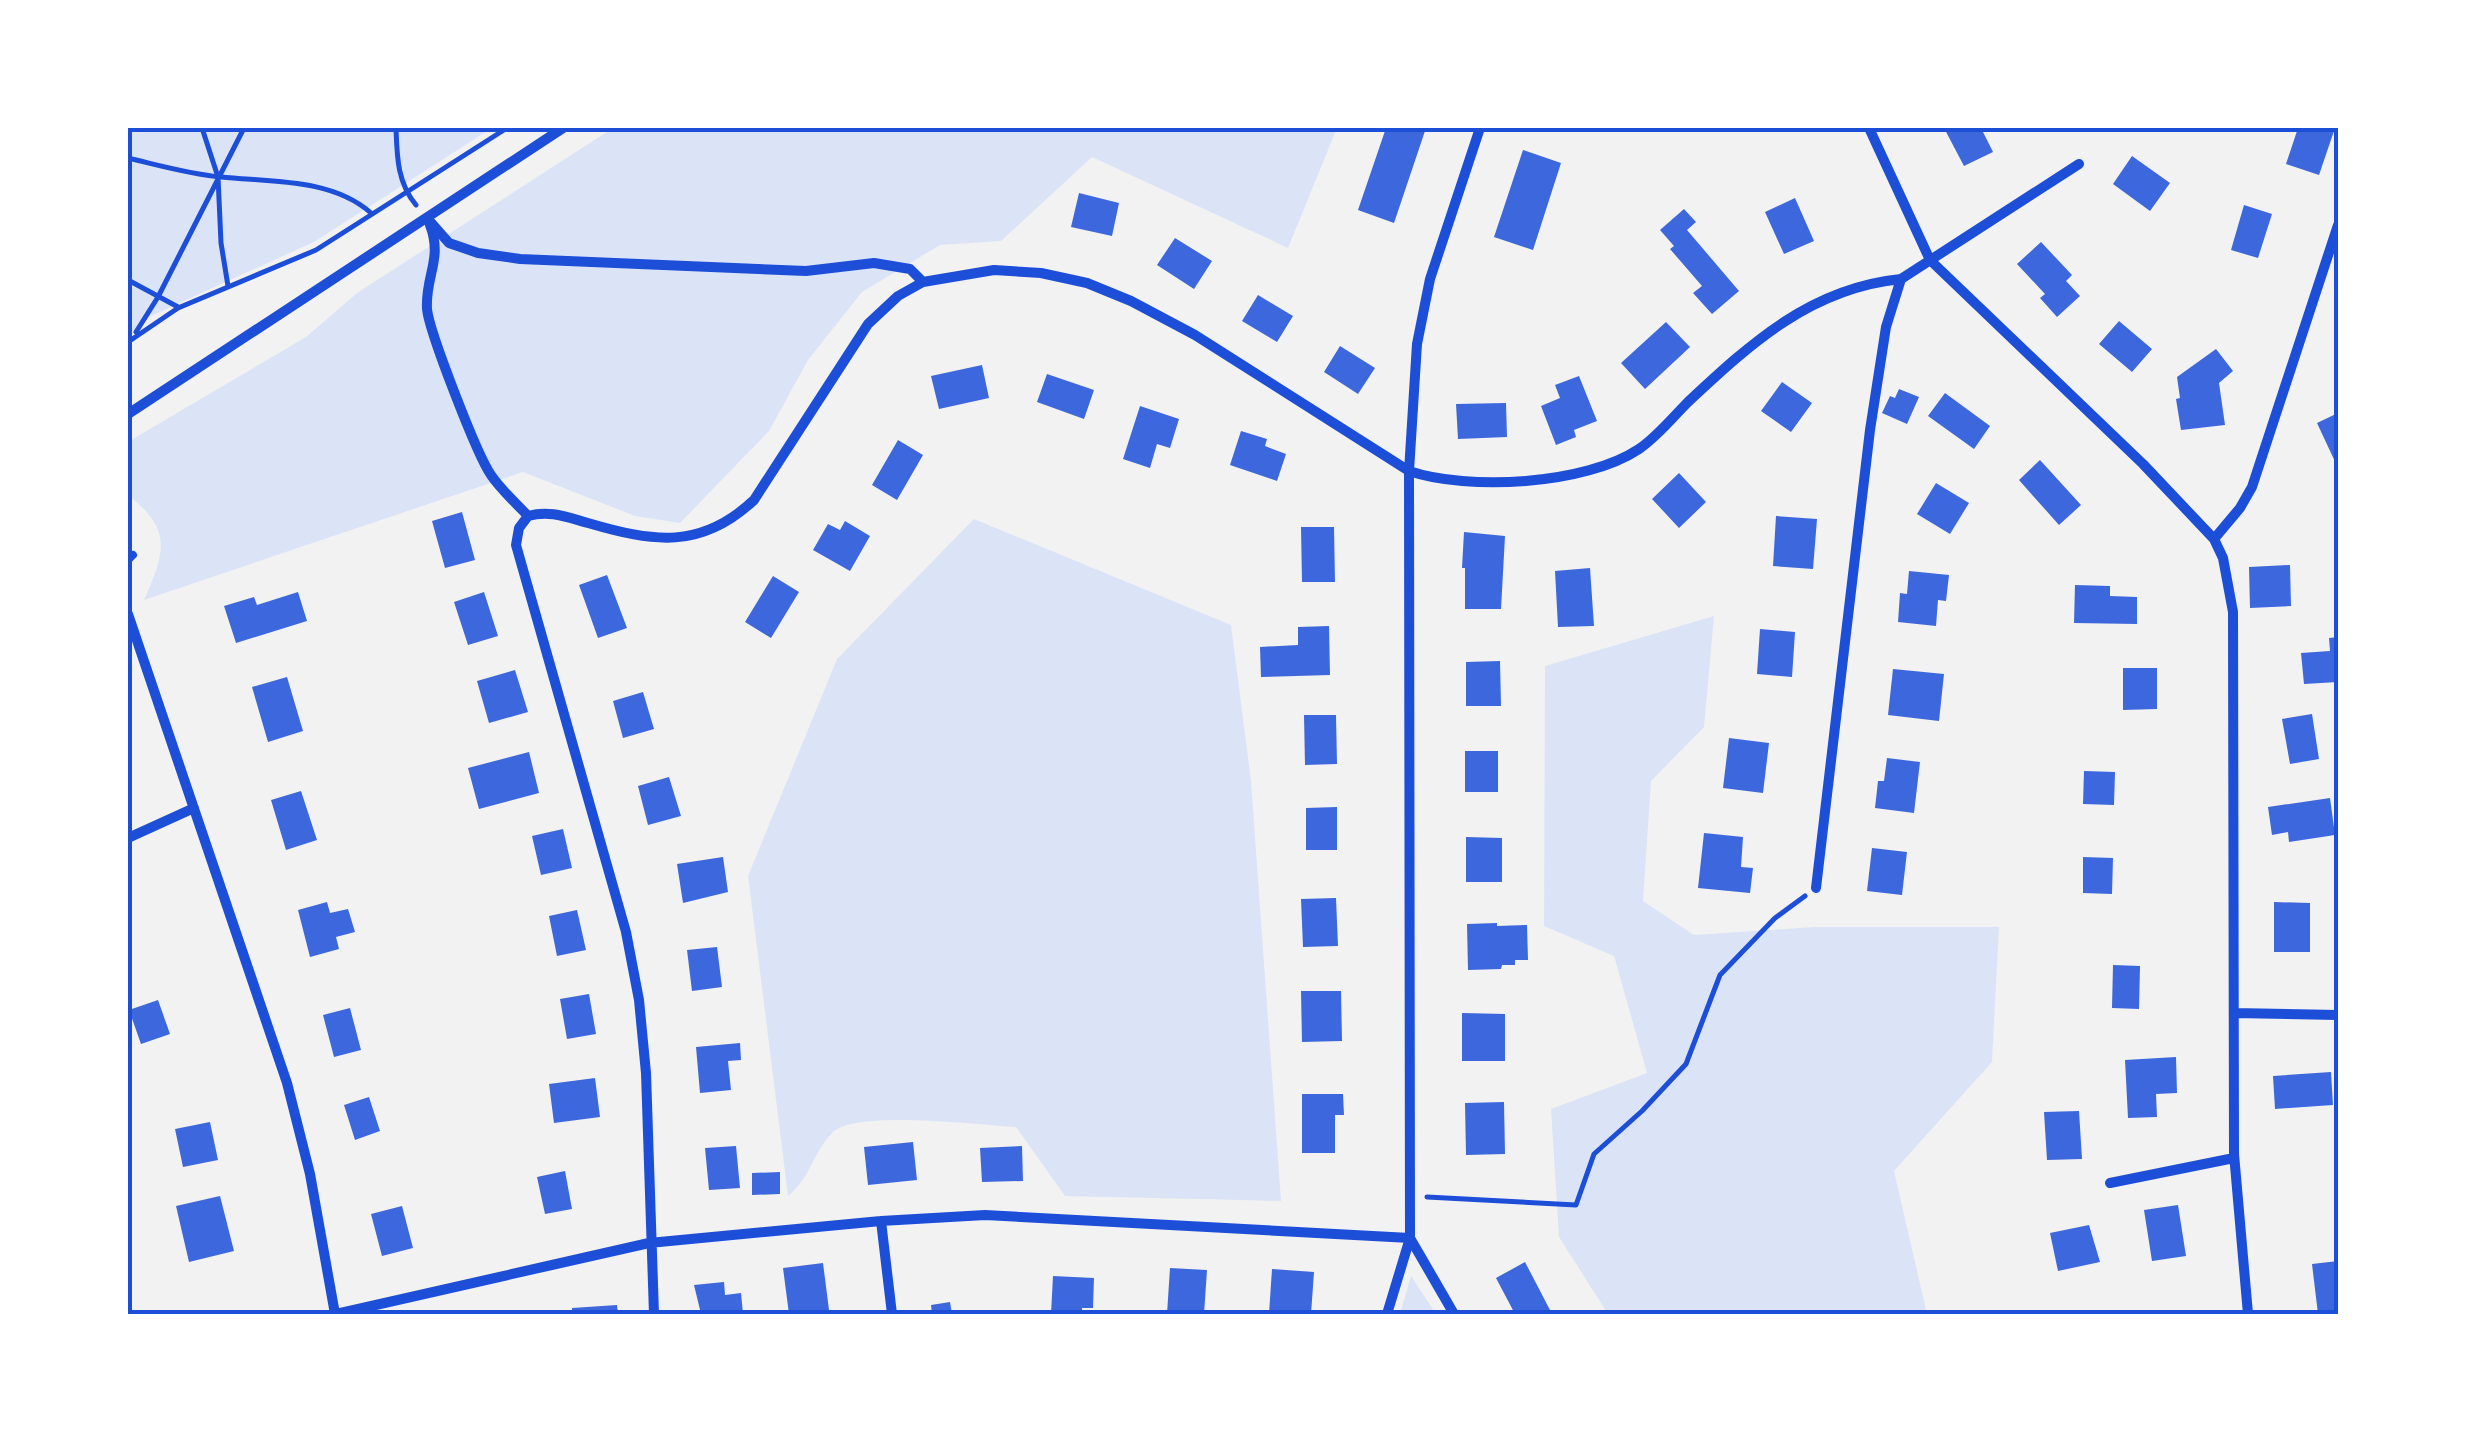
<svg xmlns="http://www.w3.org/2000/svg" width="2466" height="1442" viewBox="0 0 2466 1442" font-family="Lato,sans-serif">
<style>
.green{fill:#dbe4f7}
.building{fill:#3d67dc}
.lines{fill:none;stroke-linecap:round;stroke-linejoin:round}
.path{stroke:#1d4ed8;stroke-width:5}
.service{stroke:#1d4ed8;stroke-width:8}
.minor{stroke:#1d4ed8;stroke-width:10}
.neatline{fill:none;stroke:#1d4ed8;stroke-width:4}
</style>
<rect width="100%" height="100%" fill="#f2f2f2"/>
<!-- green -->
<path class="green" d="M128 128H492L314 242 149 317 128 335Z
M613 128H1337L1288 248 1092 157 1001 241 940 245 862 292 808 360 769 431 680 523 635 516 523 472 144 600C163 556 174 531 131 498V440L306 337 357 293Z
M974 519 1231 625 1251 781 1281 1201 1065 1196 1016 1127C980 1125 854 1109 832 1133 812 1154 811 1177 788 1196L748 876 837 659Z
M1714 616 1704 727 1651 781 1643 901 1694 935 1814 927H1999L1992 1062 1894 1171 1927 1314H1608L1559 1237 1551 1109 1647 1073 1614 956 1544 926 1545 666Z
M1411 1276 1436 1314H1400Z"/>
<!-- building -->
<path class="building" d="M1386 128H1426L1394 223 1358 210Z
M1944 128H1981L1993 152 1964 166Z
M2298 128H2335L2319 175 2286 164Z
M1523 150 1561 163 1533 250 1494 237Z
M2132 156 2170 183 2150 211 2113 184Z
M1079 193 1119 203 1112 236 1071 227Z
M1795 198 1814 241 1784 254 1765 212Z
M2244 205 2272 214 2258 258 2231 250Z
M1684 209 1696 222 1687 230 1739 291 1712 314 1693 293 1702 286 1670 249 1674 246 1660 230Z
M1175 238 1212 261 1194 289 1157 265Z
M2041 242 2072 275 2066 281 2080 296 2057 317 2040 298 2045 294 2017 264Z
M1258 295 1293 316 1277 342 1242 321Z
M2119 321 2152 349 2132 372 2099 344Z
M1666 322 1690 347 1645 389 1621 363Z
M1340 346 1375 368 1358 394 1324 372Z
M2216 349 2233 371 2219 383 2225 425 2181 430 2176 399 2180 398 2177 377Z
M982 365 989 398 939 409 931 376Z
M1047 374 1094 390 1084 419 1037 402Z
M1579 376 1597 421 1574 430 1576 437 1556 445 1541 406 1560 398 1555 385Z
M1782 382 1812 403 1791 432 1761 411Z
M1899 389 1919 397 1907 424 1882 413 1890 396 1895 398Z
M1945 393 1990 426 1974 449 1928 416Z
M1506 403 1507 437 1458 439 1456 404Z
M1140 406 1179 419 1170 448 1157 444 1150 468 1123 459Z
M2338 413V468L2317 423Z
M1241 431 1267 439 1265 446 1286 454 1277 481 1230 465Z
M898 440 923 455 897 500 872 485Z
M2040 460 2081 505 2059 525 2019 480Z
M1679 473 1706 502 1679 528 1652 499Z
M1936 483 1969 503 1950 534 1917 514Z
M462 512 475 560 445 568 432 521Z
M1776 516 1817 519 1813 569 1773 566Z
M845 521 870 536 850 571 813 550 828 524 840 530Z
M1301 527H1334L1335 582H1302Z
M1464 532 1505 536 1501 609H1465V568H1462Z
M2290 565 2291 606 2250 608 2249 567Z
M1590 568 1594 626 1558 627 1555 571Z
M1909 571 1949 575 1946 601 1938 600 1936 626 1898 622 1900 593 1907 594Z
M607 575 627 628 598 638 579 585Z
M773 576 799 592 771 638 745 622Z
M2075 585 2110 586V596L2137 597V624L2074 623Z
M298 592 307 621 236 643 224 606 254 597 257 605Z
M484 592 498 636 468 645 454 602Z
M1329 626 1330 675 1261 677 1260 647 1298 645V627Z
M1760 629 1795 632 1792 677 1757 674Z
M2338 637V682L2304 684 2301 653 2330 651 2329 638Z
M1500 661 1501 706H1466V662Z
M2123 668H2157V709L2123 710Z
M1893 669 1944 674 1939 721 1888 715Z
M515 670 528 712 489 723 477 681Z
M287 677 303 731 268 742 252 687Z
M643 692 654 729 623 738 613 701Z
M2312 714 2319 759 2290 764 2282 719Z
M1304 715H1336L1337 764 1305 765Z
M1729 738 1769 743 1763 793 1723 788Z
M1465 751H1498V792H1465Z
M529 752 539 793 479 809 468 768Z
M1887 758 1920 762 1914 813 1875 808 1878 781H1884Z
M2084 771 2115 772 2114 805 2083 804Z
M669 777 681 816 648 825 638 786Z
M301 791 317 840 286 850 271 800Z
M2330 798 2335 835 2289 842 2288 832 2272 835 2268 807Z
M1337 807V850H1306V808Z
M563 829 572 868 541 875 532 836Z
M1704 833 1743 837 1741 867 1753 868 1750 893 1698 888Z
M1466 837 1502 838V882H1466Z
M1872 848 1907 852 1902 895 1867 891Z
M723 857 728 892 683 903 677 864Z
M2083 857 2113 858 2112 894 2083 893Z
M1336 898 1338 946 1303 947 1301 899Z
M327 902 330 913 348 909 355 932 336 937 339 949 310 957 298 910Z
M2274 902 2310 903V952H2274Z
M577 910 586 950 557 956 549 916Z
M1497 923V926L1527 925 1528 960H1515V965H1502L1501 969 1468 970 1467 924Z
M717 947 722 987 692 991 687 950Z
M2113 965 2140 966 2139 1009 2112 1008Z
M1301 991H1341L1342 1041 1302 1042Z
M589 994 596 1034 567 1039 560 999Z
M158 1000 170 1034 141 1044 129 1010Z
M350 1008 361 1050 334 1057 323 1015Z
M1462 1013 1505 1014V1061H1462Z
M740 1043 741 1060 728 1061 731 1090 700 1093 696 1047Z
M2176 1057 2177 1093 2156 1094 2157 1117 2128 1118 2125 1060Z
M2331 1072 2333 1105 2275 1109 2273 1076Z
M595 1078 600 1117 554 1123 549 1084Z
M1302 1094H1343L1344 1115H1335V1153H1302Z
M369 1097 380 1131 355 1140 344 1105Z
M1504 1102 1505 1154 1466 1155 1465 1103Z
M2079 1111 2082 1159 2047 1160 2044 1112Z
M210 1122 218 1160 183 1167 175 1129Z
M913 1142 917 1180 868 1185 864 1147Z
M736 1146 740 1188 709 1190 705 1148Z
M1022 1146 1023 1181 982 1182 980 1148Z
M565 1171 572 1209 545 1214 537 1177Z
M780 1172V1194L752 1195V1173Z
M220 1196 234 1251 189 1262 176 1206Z
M2178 1205 2186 1256 2152 1261 2144 1210Z
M402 1206 413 1248 382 1256 371 1214Z
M2089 1225 2100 1262 2058 1271 2050 1233Z
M2338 1261V1314H2318L2312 1264Z
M1525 1262 1550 1310 1542 1314H1515L1496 1278Z
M823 1263 829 1310 789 1314 783 1268Z
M1170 1268 1207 1270 1204 1314H1167Z
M1272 1269 1314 1272 1311 1314H1269Z
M1053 1276 1094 1278 1093 1308H1082V1314H1051Z
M724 1282 725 1295 741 1293 743 1314H701L694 1285Z
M950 1302 952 1314H932L931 1305Z
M617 1305 618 1314H572V1308Z"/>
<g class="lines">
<!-- path -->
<path class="path" d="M202 128 218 177 221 243 228 286
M396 128C397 156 397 182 416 205
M128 158C158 165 189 174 221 177 270 182 332 178 371 213
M128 280 178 307
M136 332 158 297 244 128
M128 342 178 308 316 250 507 128
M1427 1197 1576 1205 1594 1154 1642 1111 1686 1064 1720 975 1775 918 1805 896"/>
<!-- service -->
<path class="service" d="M128 560 133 555"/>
<!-- minor -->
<path class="minor" d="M1869 128 1930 260 2143 464 2214 539 2223 558 2233 612 2234 1154 2248 1314
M427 218 449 243 478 253 520 259 806 271 874 263 910 269 923 282
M430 225C443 259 425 276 427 309 429 331 477 455 491 475 501 490 516 503 528 516
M128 414 563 128
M528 516C550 510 566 517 588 523 653 542 701 550 754 500L868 324 898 296 923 282 994 270 1041 273 1087 283 1131 301 1195 335 1409 471C1468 491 1585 485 1639 449 1657 437 1673 417 1688 402 1751 343 1811 288 1901 279L2079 164
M528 516 519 528 516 545 626 932 639 1000 646 1073 654 1314
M2214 539 2240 508 2252 487 2338 225
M128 614 287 1083 310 1174 335 1314
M128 838 194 808
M1816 888 1870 430 1886 327 1901 279
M2234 1013 2338 1015
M2110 1183 2234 1158
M881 1221 892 1314
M336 1314 649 1243 881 1221 985 1215 1410 1238 1454 1314
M1387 1314 1410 1238 1409 471 1417 344 1430 279 1480 128"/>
</g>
<!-- border -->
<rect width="2466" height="1442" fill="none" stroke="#ffffff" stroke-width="260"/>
<rect x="130" y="130" width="2206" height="1182" class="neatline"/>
</svg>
